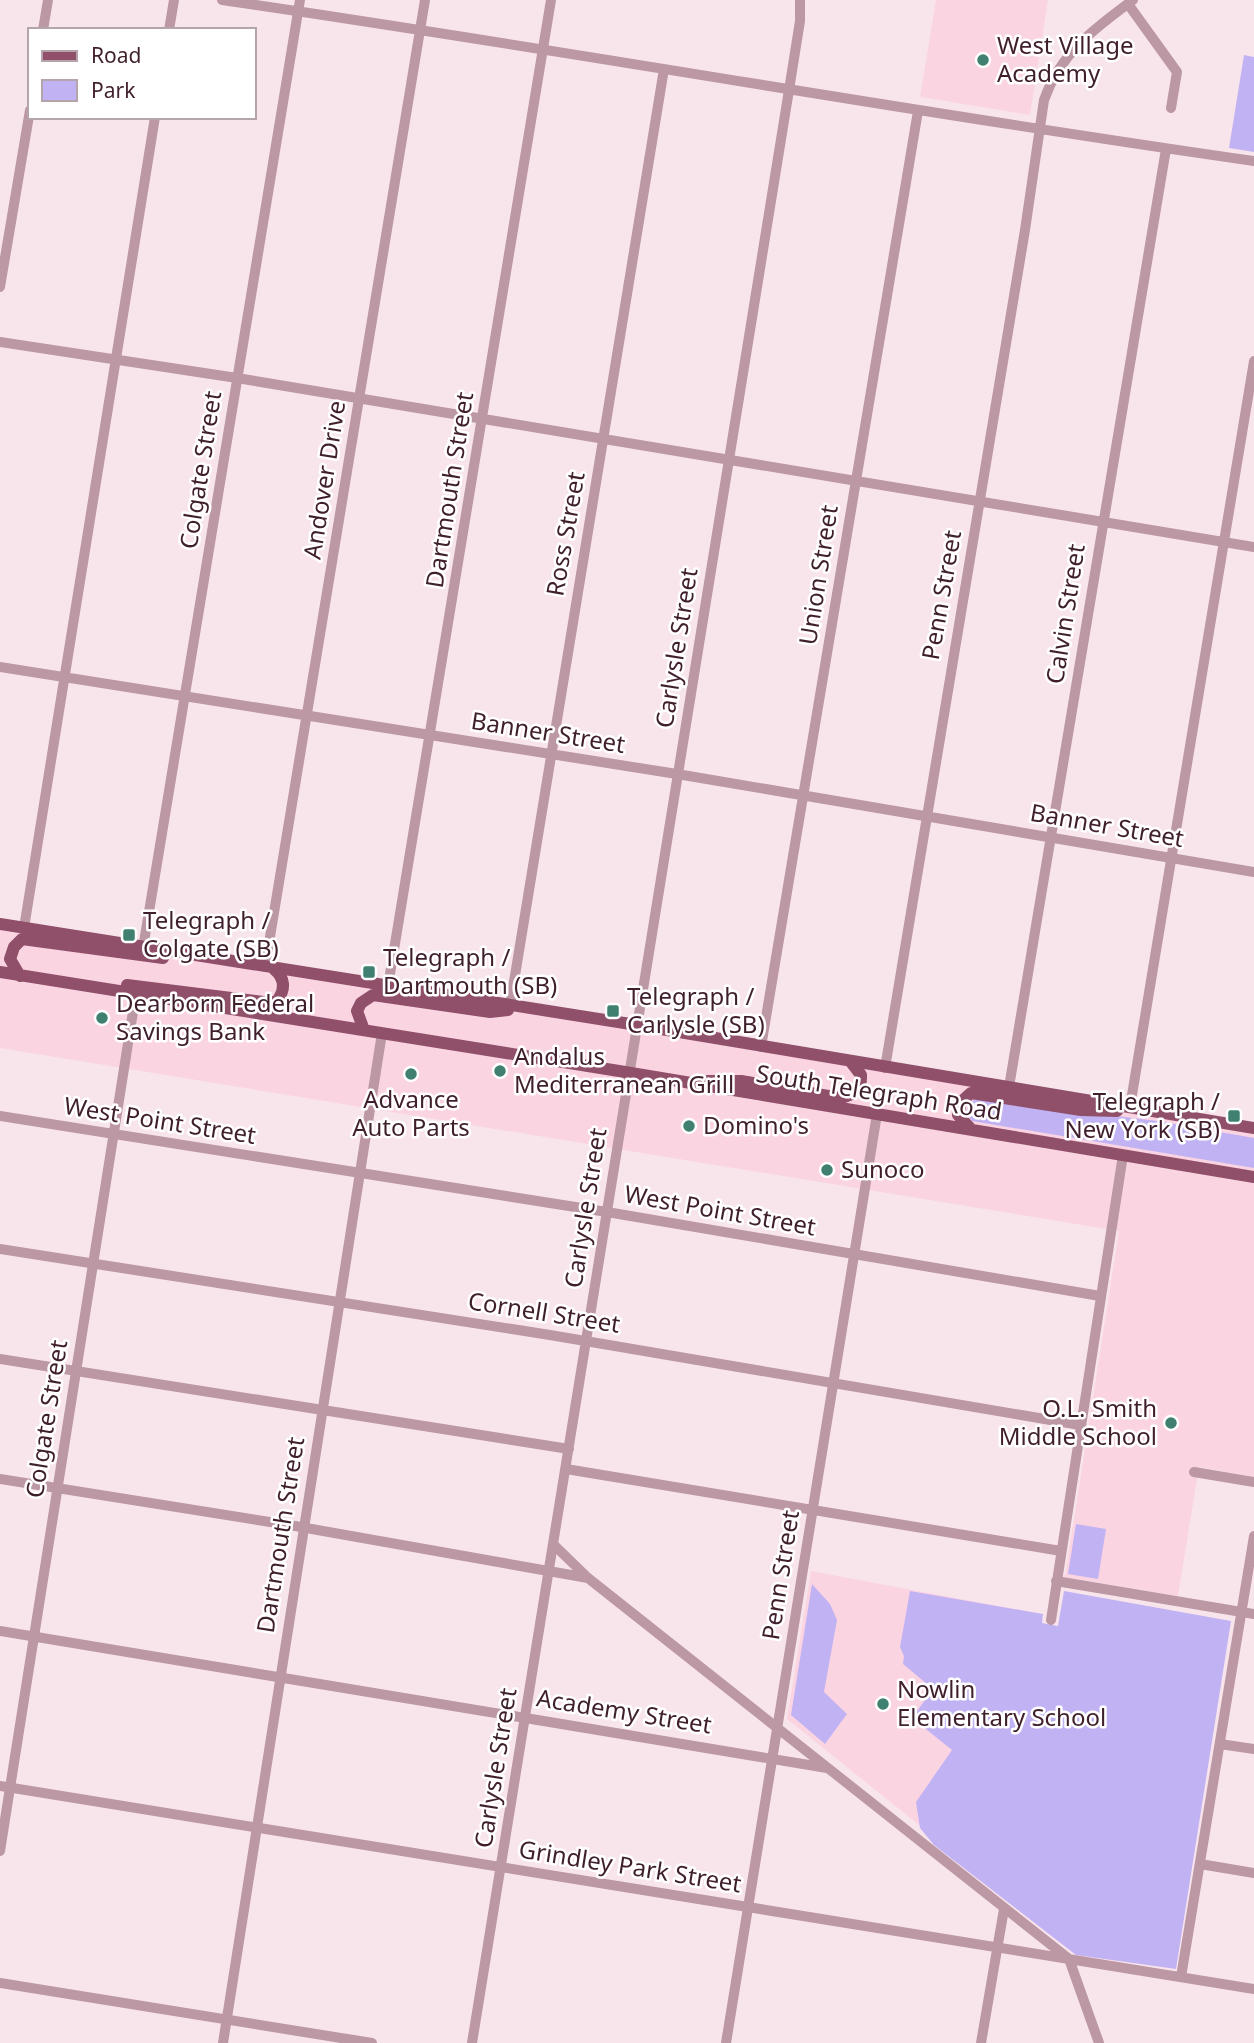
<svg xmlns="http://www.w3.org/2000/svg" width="1254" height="2043" viewBox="0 0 1254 2043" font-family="'Noto Sans',sans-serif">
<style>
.built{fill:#fbd4e2}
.green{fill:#c1b2f3}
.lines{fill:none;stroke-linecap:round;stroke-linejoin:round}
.minor{stroke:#bc97a4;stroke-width:10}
.major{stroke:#90506a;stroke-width:12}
.poi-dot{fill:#3f8070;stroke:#fff;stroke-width:2.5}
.labels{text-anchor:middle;stroke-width:5;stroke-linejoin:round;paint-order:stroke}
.poi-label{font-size:24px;fill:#401f2d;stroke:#fff;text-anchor:start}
.street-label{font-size:24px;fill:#401f2d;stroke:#fff}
</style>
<rect width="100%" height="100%" fill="#f8e5ec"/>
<!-- built -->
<path class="built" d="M936 0H1048L1030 115 920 97Z
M0 924 1254 1128V1477L1199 1467 1178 1596 1065 1577 1119 1231 0 1048Z
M811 1571 1020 1610 924 1829 787 1719Z"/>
<!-- green -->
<path class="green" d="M1244 55 1254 57V152L1229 148Z
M975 1099 1158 1121 1254 1138V1168L972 1121 966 1112 969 1104Z
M1076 1524 1106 1529 1098 1579 1068 1574Z
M812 1584 830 1604 837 1620 824 1692 847 1714 825 1744 791 1715Z
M910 1591 1043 1614 1042 1623 1058 1626 1064 1591 1231 1621 1176 1969 1076 1955 934 1845 920 1828 916 1802 952 1750 912 1718 933 1689 903 1664 904 1656 900 1647Z"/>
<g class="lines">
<!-- minor -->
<path class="minor" d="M222 0C566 50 909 112 1254 161
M1128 4 1177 72 1171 108
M43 30 48 0
M169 30 174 0
M0 287 30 110
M0 342 237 378 1254 547
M0 667 677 774 1254 872
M24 928 155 117
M143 948 300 0
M265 967 425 0
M388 986 551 0
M510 1006 664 69
M761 1047 918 111
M885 1068 1025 230 1044 100C1061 52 1094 29 1133 0
M1009 1087 1166 149
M1130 1107 1254 361
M0 1116 607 1212 1100 1296
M0 1249 550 1335 1080 1425
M0 1359 569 1449
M566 1469 1061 1551
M1194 1472 1254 1482
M0 1479 295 1526 588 1578
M553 1544 588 1578 1069 1959 1099 2043
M1056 1581 1254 1614
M1051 1620 1123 1155
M0 1631 827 1768
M1220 1744 1254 1749
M0 1786 1254 1989
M0 1851 136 993
M1200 1864 1254 1873
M1181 1977 1254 1536
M0 1983 372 2043
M223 2043 382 1033
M472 2043 789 90 800 21V0
M726 2043 877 1114
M981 2043 1004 1909"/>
<!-- major -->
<path class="major" d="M0 924 637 1025 1254 1128
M0 972 619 1071 1254 1177
M20 976 10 959 14 947 22 939 163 958
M127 985 271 1003 277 1001C286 989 285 978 274 969
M364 1030 357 1011 361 1003 373 995 490 1012 508 1010
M703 1081H741L840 1098C854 1095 862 1090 861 1075L851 1062
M971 1129 958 1115 961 1102 971 1093 1081 1110 1117 1111"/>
</g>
<!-- markers -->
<g class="poi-dot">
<circle cx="983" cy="60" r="7"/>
<rect x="122" y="928" width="14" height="14" rx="3.5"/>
<rect x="362" y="965" width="14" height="14" rx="3.5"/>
<rect x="606" y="1004" width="14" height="14" rx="3.5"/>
<circle cx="102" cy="1018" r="7"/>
<circle cx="500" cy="1071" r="7"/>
<circle cx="411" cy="1074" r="7"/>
<rect x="1227" y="1109" width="14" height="14" rx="3.5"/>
<circle cx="689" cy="1126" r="7"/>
<circle cx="827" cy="1170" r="7"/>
<circle cx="1171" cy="1423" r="7"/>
<circle cx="883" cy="1704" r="7"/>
</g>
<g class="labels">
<!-- poi labels -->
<g class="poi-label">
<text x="997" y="54">West Village<tspan x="997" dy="28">Academy</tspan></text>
<text x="143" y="929">Telegraph /<tspan x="143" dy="28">Colgate (SB)</tspan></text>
<text x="383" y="966">Telegraph /<tspan x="383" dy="28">Dartmouth (SB)</tspan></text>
<text x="627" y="1005">Telegraph /<tspan x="627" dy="28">Carlysle (SB)</tspan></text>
<text x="116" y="1012">Dearborn Federal<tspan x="116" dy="28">Savings Bank</tspan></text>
<text x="514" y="1065">Andalus<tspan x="514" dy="28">Mediterranean Grill</tspan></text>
<text x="411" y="1108" text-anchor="middle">Advance<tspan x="411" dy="28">Auto Parts</tspan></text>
<text x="1220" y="1110" text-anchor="end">Telegraph /<tspan x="1220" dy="28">New York (SB)</tspan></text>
<text x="703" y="1134">Domino's</text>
<text x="841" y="1178">Sunoco</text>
<text x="1157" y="1417" text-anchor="end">O.L. Smith<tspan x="1157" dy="28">Middle School</tspan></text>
<text x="897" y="1698">Nowlin<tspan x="897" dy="28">Elementary School</tspan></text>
</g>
<!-- street labels -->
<g class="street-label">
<text transform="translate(201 470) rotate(-81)" y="8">Colgate Street</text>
<text transform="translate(325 480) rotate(-81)" y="8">Andover Drive</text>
<text transform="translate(450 490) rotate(-81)" y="8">Dartmouth Street</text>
<text transform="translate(566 534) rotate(-80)" y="8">Ross Street</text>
<text transform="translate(819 575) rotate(-81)" y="8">Union Street</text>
<text transform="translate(942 595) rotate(-80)" y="8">Penn Street</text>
<text transform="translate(1066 614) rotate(-81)" y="8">Calvin Street</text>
<text transform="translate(677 648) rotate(-81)" y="8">Carlysle Street</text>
<text transform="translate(548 733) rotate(9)" y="8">Banner Street</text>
<text transform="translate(1107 826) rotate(10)" y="8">Banner Street</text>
<text transform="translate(879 1093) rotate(9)" y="8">South Telegraph Road</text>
<text transform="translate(160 1121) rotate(9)" y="8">West Point Street</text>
<text transform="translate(586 1208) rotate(-81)" y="8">Carlysle Street</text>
<text transform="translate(720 1211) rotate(10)" y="8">West Point Street</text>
<text transform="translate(544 1313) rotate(9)" y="8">Cornell Street</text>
<text transform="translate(47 1419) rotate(-81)" y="8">Colgate Street</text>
<text transform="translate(281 1535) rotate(-81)" y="8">Dartmouth Street</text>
<text transform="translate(781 1575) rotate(-81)" y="8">Penn Street</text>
<text transform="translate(624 1712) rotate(9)" y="8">Academy Street</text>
<text transform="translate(496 1768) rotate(-81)" y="8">Carlysle Street</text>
<text transform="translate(630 1867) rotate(9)" y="8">Grindley Park Street</text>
</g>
</g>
<!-- legend -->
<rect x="28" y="28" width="228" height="91" fill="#ffffff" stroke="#b3a5ab" stroke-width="2"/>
<rect x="42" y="51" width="35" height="10" fill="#90506a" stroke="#b3a5ab" stroke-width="2"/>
<text x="91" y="63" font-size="21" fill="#401f2d">Road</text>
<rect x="42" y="80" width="35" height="21" fill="#c1b2f3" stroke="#b3a5ab" stroke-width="2"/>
<text x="91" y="98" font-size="21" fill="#401f2d">Park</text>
</svg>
